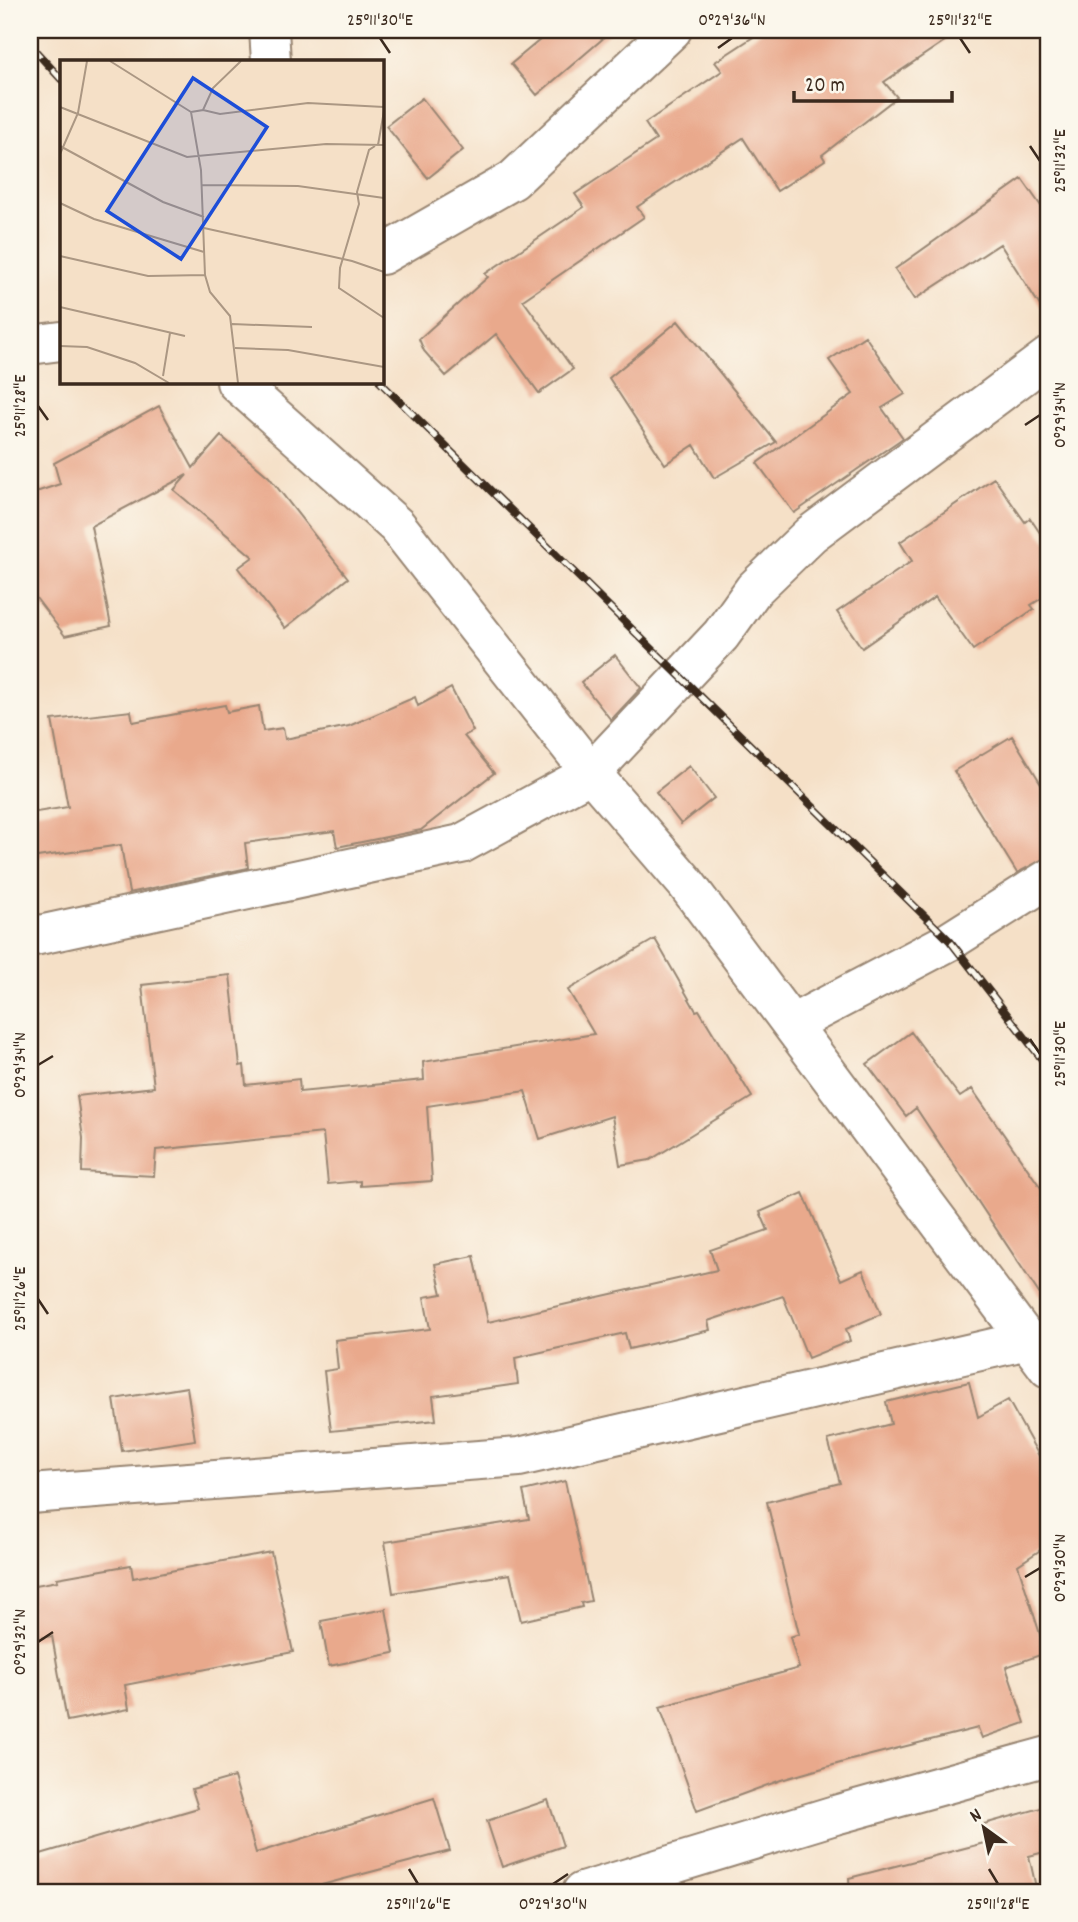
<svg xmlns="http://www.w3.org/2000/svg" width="1078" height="1922" viewBox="0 0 1078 1922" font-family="Dekko,sans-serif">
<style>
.building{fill:#e9a98c}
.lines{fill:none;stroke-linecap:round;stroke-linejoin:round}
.minor-casing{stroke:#988572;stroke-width:42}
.primary-casing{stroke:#988572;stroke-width:42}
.minor{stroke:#fff;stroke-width:38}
.primary{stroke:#fff;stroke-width:38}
.rail-casing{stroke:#3b2a1e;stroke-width:8}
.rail{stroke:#fbf7ec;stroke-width:5;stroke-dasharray:16;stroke-linecap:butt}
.ticks{fill:none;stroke:#3b2a1e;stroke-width:2.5}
.inset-road{fill:none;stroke:#ab9783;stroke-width:2}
.view{fill:#1d4ed8;fill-opacity:0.15;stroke:#1d4ed8;stroke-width:3.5}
.inset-edge{fill:none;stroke:#3b2a1e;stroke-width:3.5}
.neatline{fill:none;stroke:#3b2a1e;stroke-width:2.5}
.ticks-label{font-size:18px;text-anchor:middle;fill:#3b2a1e}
</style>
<rect width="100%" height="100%" fill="#fbf7ec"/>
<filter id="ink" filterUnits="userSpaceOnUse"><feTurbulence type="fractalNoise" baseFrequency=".0143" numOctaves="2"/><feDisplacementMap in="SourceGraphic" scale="14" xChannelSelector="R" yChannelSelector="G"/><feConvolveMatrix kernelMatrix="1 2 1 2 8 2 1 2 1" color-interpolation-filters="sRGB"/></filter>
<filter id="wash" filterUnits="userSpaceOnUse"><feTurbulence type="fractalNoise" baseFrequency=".00686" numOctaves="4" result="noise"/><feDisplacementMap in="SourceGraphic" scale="28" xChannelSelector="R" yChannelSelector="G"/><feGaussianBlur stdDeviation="1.57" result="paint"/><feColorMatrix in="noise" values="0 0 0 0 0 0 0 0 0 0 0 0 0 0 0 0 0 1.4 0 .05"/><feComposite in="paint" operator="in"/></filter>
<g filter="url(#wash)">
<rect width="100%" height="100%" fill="#f5e0c7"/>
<g id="blocks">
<!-- building -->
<path class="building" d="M552 30H613L537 95 511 64Z
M764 30H961L884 82 897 97 822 155 825 160 777 191 743 138 637 207 644 217 523 300 573 369 539 393 496 334 446 376 424 351 419 339 488 277 485 274 584 207 575 194 656 140 645 123 722 71 715 62Z
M422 98 463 150 428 178 386 126Z
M1022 179 1048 216V318L1000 244 915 299 895 269Z
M678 321 776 442 714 478 694 445 665 464 609 378Z
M865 336 905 394 882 408 903 438 794 513 757 463 853 394 829 360Z
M159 406 193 468 221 436 269 477 348 578 285 628 238 568 253 557 174 490 187 475 91 526 111 626 65 636 30 590V494L60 484 54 463Z
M994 478 1025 522 1030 518 1048 545V594L1031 605 1034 609 973 650 935 597 862 648 837 612 912 561 900 542Z
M615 655 641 688 611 720 581 682Z
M451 688 473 731 464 736 494 773 421 830 337 847 334 831 245 843 248 868 129 893 121 845 30 858V813L68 807 52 720 131 711 133 722 225 705 227 712 259 706 263 731 283 728 285 739 349 726 415 697 418 706Z
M1012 736 1048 795V857L1017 873 954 771Z
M689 766 714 798 681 824 656 792Z
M655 939 696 1011 699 1010 752 1097 650 1160 620 1165 612 1116 540 1139 525 1091 427 1106 432 1181 360 1186V1181L328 1184 323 1133 156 1150 154 1176 82 1172 83 1138 77 1096 154 1087 142 985 230 975 240 1066 244 1065 246 1085 299 1079 300 1092 424 1080 423 1062 594 1034 568 990Z
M911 1032 960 1097 972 1089 1048 1198V1307L916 1108 906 1116 867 1064Z
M803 1193 841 1280 863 1270 881 1314 846 1329 850 1341 808 1358 783 1296 708 1321 710 1330 629 1349 625 1333 515 1358 518 1384 433 1396 436 1420 331 1431 324 1371 338 1369 335 1340 430 1329 424 1297 442 1294 435 1264 474 1256 488 1322 717 1270 710 1250 768 1230 760 1212Z
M969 1382 978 1417 1008 1400 1048 1472V1545L1018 1565 1046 1653 1006 1667 1025 1723 982 1738 978 1728 851 1760 781 1780 697 1811 660 1707 799 1668 790 1637 799 1634 767 1502 840 1483 828 1440 891 1424 886 1402Z
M187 1387 195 1440 122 1451 114 1399Z
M565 1481 591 1601 581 1603 582 1607 521 1621 510 1574 393 1593 385 1542 529 1519 523 1491Z
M271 1552 293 1652 125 1685 129 1709 67 1721 52 1636 30 1640V1586L58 1581 57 1578 131 1565 133 1578Z
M386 1609 394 1653 329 1666 321 1621Z
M234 1777 256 1853 434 1798 450 1851 295 1892H30V1857L198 1808 192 1789Z
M548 1800 563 1846 502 1867 487 1821Z
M1048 1806V1851L1029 1856 1037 1892H850L849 1878 988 1842 984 1824Z"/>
</g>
</g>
<g filter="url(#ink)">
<use href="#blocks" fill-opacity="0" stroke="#988572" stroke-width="2"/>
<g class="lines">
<defs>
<path id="minor" d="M269 30 271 61
M382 255 513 180 672 30
M30 937 461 844 591 773 721 635 754 589 811 534 1048 357
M792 1024 950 941 1048 879
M30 1494 519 1457 1028 1340
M582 1892 835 1815 1048 1756"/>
<path id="primary" d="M30 345 61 341
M236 382 397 526 591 773 685 882 1048 1368"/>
</defs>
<!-- minor casing -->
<use href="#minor" class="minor-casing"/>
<!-- primary casing -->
<use href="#primary" class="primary-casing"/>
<!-- minor -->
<use href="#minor" class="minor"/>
<!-- primary -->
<use href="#primary" class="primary"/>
<defs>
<path id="rail" d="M30 45 61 79
M380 382 950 941 1048 1067"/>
</defs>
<!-- rail casing -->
<use href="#rail" class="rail-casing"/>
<!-- rail -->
<use href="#rail" class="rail"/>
</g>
</g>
<!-- ticks -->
<path class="ticks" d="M380 38 390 53M960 38 970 53M718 48 732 38M1030 146 1040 161M38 406 48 420M1025 425 1040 415M1030 1039 1040 1054M38 1065 53 1056M38 1299 48 1314M1025 1577 1040 1568M38 1642 53 1632M409 1869 418 1884M989 1869 998 1884M553 1884 568 1874"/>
<!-- overview -->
<g transform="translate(60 60)">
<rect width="324" height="324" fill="#f5e0c7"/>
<path class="inset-road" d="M50 1 131 52 141 110 145 215 150 232 170 256 178 323M0 47 127 97 266 84 324 85M143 50 160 54 248 43 324 47M131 52 143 50 153 28 181 1M318 85 324 51M0 86 103 142 144 157M315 86 309 90 297 132 299 144 280 208 279 228 324 258M0 94 18 53 27 1M142 125 238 126 324 138M0 143 34 159 144 192M144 168 292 201 324 212M0 196 88 216 145 215M0 247 125 276M172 264 252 267M0 286 27 287 75 303 109 323M175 288 228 290 324 307M103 316 110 273"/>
<path class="view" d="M133 18 207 67 121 199 47 151Z"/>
<rect width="324" height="324" class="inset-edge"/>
</g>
<!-- margin -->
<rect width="1078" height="1922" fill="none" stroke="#fbf7ec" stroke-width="77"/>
<!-- north arrow -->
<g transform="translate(984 1828) rotate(327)" stroke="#fbf7ec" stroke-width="5" paint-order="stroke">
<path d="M0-5L12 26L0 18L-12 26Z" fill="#3b2a1e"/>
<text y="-10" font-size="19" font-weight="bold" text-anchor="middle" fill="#3b2a1e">N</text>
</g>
<!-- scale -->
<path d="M794 91v10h158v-10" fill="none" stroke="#3b2a1e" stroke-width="3.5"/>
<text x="805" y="91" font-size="21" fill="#3b2a1e" stroke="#fbf7ec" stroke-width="5" paint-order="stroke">20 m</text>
<rect x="38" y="38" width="1002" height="1846" class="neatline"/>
<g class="ticks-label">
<text x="380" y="25">25°11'30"E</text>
<text x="732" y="25">0°29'36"N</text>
<text x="960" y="25">25°11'32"E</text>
<text transform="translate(1059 161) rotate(-90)" y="6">25°11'32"E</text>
<text transform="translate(19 406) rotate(-90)" y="6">25°11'28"E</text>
<text transform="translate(1059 415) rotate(-90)" y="6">0°29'34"N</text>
<text transform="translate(1059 1054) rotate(-90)" y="6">25°11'30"E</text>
<text transform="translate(19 1065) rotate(-90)" y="6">0°29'34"N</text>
<text transform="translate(19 1299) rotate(-90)" y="6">25°11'26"E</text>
<text transform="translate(1059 1568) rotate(-90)" y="6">0°29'30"N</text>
<text transform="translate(19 1642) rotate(-90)" y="6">0°29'32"N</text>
<text x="418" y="1909">25°11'26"E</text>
<text x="553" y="1909">0°29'30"N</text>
<text x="998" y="1909">25°11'28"E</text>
</g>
</svg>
